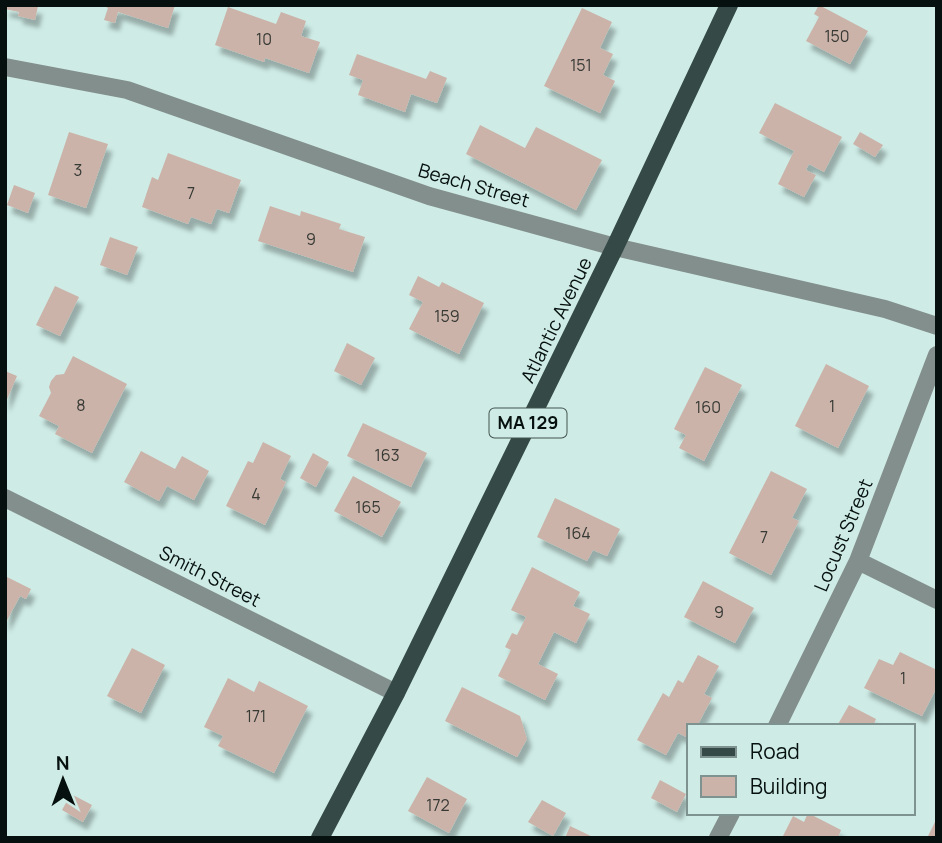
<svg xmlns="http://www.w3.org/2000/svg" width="942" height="843" viewBox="0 0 942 843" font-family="Manrope,sans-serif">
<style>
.building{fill:#cbb3a9;filter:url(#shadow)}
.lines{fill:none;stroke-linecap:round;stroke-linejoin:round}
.minor{stroke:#838f8c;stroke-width:18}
.tertiary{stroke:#838f8c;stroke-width:18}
.primary{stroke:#354a46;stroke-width:18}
.labels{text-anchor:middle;stroke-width:5;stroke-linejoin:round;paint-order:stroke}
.number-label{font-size:16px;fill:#373935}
.shield{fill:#ceebe5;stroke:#42524e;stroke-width:2}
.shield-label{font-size:18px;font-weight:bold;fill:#06100e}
.street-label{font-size:19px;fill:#06100e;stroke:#ceebe5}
</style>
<defs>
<filter id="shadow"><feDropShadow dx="4.5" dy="8" stdDeviation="2" flood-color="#0004"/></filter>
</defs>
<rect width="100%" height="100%" fill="#ceebe5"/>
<!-- building -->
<path class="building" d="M5 5 38 6 35 20 18 16 19 12 5 9Z
M102 5H175L168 28 118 12 115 23 104 20 108 8Z
M819 5 868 31 850 64 806 41 819 17 814 14Z
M228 7 276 24 281 12 306 21 301 36 320 42 309 73 265 58 264 62 215 45Z
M582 8 612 22 600 48 613 54 603 75 615 81 600 113 544 86Z
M357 54 426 79 430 71 447 78 437 103 411 94 405 112 358 95 363 80 349 75Z
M775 103 842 137 824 172 809 164 806 170 816 175 804 197 778 184 794 151 759 133Z
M480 125 525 148 536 127 602 160 576 210 466 154Z
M69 132 108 144 86 208 48 195Z
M860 132 883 145 875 157 853 144Z
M168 153 241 180 229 213 217 209 211 224 191 217 188 224 142 207 152 177 158 180Z
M14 185 35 193 28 213 7 205Z
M270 206 300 216 301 211 341 224 339 229 365 237 353 272 258 241Z
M110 237 138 247 127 275 100 265Z
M418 276 439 287 442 282 484 303 459 354 409 329 423 302 409 295Z
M55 286 79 297 60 336 36 325Z
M347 343 375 358 361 385 334 371Z
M73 356 127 384 92 453 55 434 59 426 39 416 51 393 49 387 51 381 56 375 64 374Z
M826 364 869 386 838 448 795 426Z
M705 367 742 385 704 461 679 448 686 435 674 429Z
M5 371 17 376 5 404Z
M363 423 427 453 411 487 347 456Z
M263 442 291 456 280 479 286 482 265 525 226 506 248 461 253 463Z
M141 451 175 469 182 456 209 471 194 500 167 486 159 501 124 482Z
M313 453 329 462 316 487 300 478Z
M771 471 807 489 792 518 799 521 771 575 729 553Z
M353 476 401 502 382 537 334 511Z
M555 498 620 529 607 556 593 550 587 561 537 537Z
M532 567 580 592 573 606 590 614 576 643 554 632 538 664 558 674 545 700 498 676 511 650 505 647 512 633 517 635 526 617 511 610Z
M5 576 31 589 26 599 20 596 5 624Z
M703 581 754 608 735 643 684 617Z
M132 648 165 665 141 713 107 696Z
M900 652 937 670V687L922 716 864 688 879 659 893 665Z
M698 655 719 666 704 694 712 698 697 726H688V738L678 733 666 755 637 740 663 693 669 697 678 680 683 683Z
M228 678 254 692 259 681 308 706 274 773 218 746 223 736 204 727Z
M462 687 520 716 527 739 517 757 445 721Z
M849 705 876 719 873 726H837Z
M427 777 467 799 449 833 408 811Z
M660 780 686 794 677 812 651 798Z
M71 794 92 805 83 822 62 810Z
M542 800 566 813 553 836 528 822Z
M808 813 841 830 838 838H782L793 816 804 822Z
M937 818V838H927Z
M570 826 595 838H565Z"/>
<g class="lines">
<!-- minor -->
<path class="minor" d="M5 67 127 90 429 196 615 247
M858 561 937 600
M777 726 858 561 937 355
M718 838 731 813"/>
<!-- tertiary -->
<path class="tertiary" d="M615 247 885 309 937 326
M5 498 396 693"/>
<!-- primary -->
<path class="primary" d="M320 838 396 693 615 247 729 5"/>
</g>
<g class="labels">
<!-- number labels -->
<g class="number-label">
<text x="837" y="42">150</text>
<text x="264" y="45">10</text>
<text x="581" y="71">151</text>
<text x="78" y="176">3</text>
<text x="191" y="199">7</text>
<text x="311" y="245">9</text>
<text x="447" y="322">159</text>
<text x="81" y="411">8</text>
<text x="832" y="412">1</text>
<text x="708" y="413">160</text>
<text x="387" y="461">163</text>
<text x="256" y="500">4</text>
<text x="368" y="513">165</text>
<text x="578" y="539">164</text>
<text x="764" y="543">7</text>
<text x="719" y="618">9</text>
<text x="903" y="684">1</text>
<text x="256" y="722">171</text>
<text x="438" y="811">172</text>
</g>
<!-- shield labels -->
<rect class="shield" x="489.5" y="408.5" width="77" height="29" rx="5"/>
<g class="shield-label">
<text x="528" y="429">MA 129</text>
</g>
<!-- street labels -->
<g class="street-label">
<text transform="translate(474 185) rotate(16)" y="7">Beach Street</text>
<text transform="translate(556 320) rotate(-64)" y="7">Atlantic Avenue</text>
<text transform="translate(843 535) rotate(-67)" y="7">Locust Street</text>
<text transform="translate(210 576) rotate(27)" y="7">Smith Street</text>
</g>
</g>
<!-- border -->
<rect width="942" height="843" fill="none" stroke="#06100e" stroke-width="14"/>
<!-- legend -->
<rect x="687" y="724" width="228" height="91" fill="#ceebe5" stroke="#7e938f" stroke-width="2"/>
<rect x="701" y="747" width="35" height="10" fill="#354a46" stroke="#7e938f" stroke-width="2"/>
<text x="750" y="759" font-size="21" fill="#06100e">Road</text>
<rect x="701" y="776" width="35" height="21" fill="#cbb3a9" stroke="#7e938f" stroke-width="2"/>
<text x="750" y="794" font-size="21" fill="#06100e">Building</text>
<!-- north arrow -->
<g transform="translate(63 780) rotate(359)" stroke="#ceebe5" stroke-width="5" paint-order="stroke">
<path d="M0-5L12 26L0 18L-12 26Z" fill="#06100e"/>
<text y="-10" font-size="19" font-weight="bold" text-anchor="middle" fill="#06100e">N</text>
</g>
</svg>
